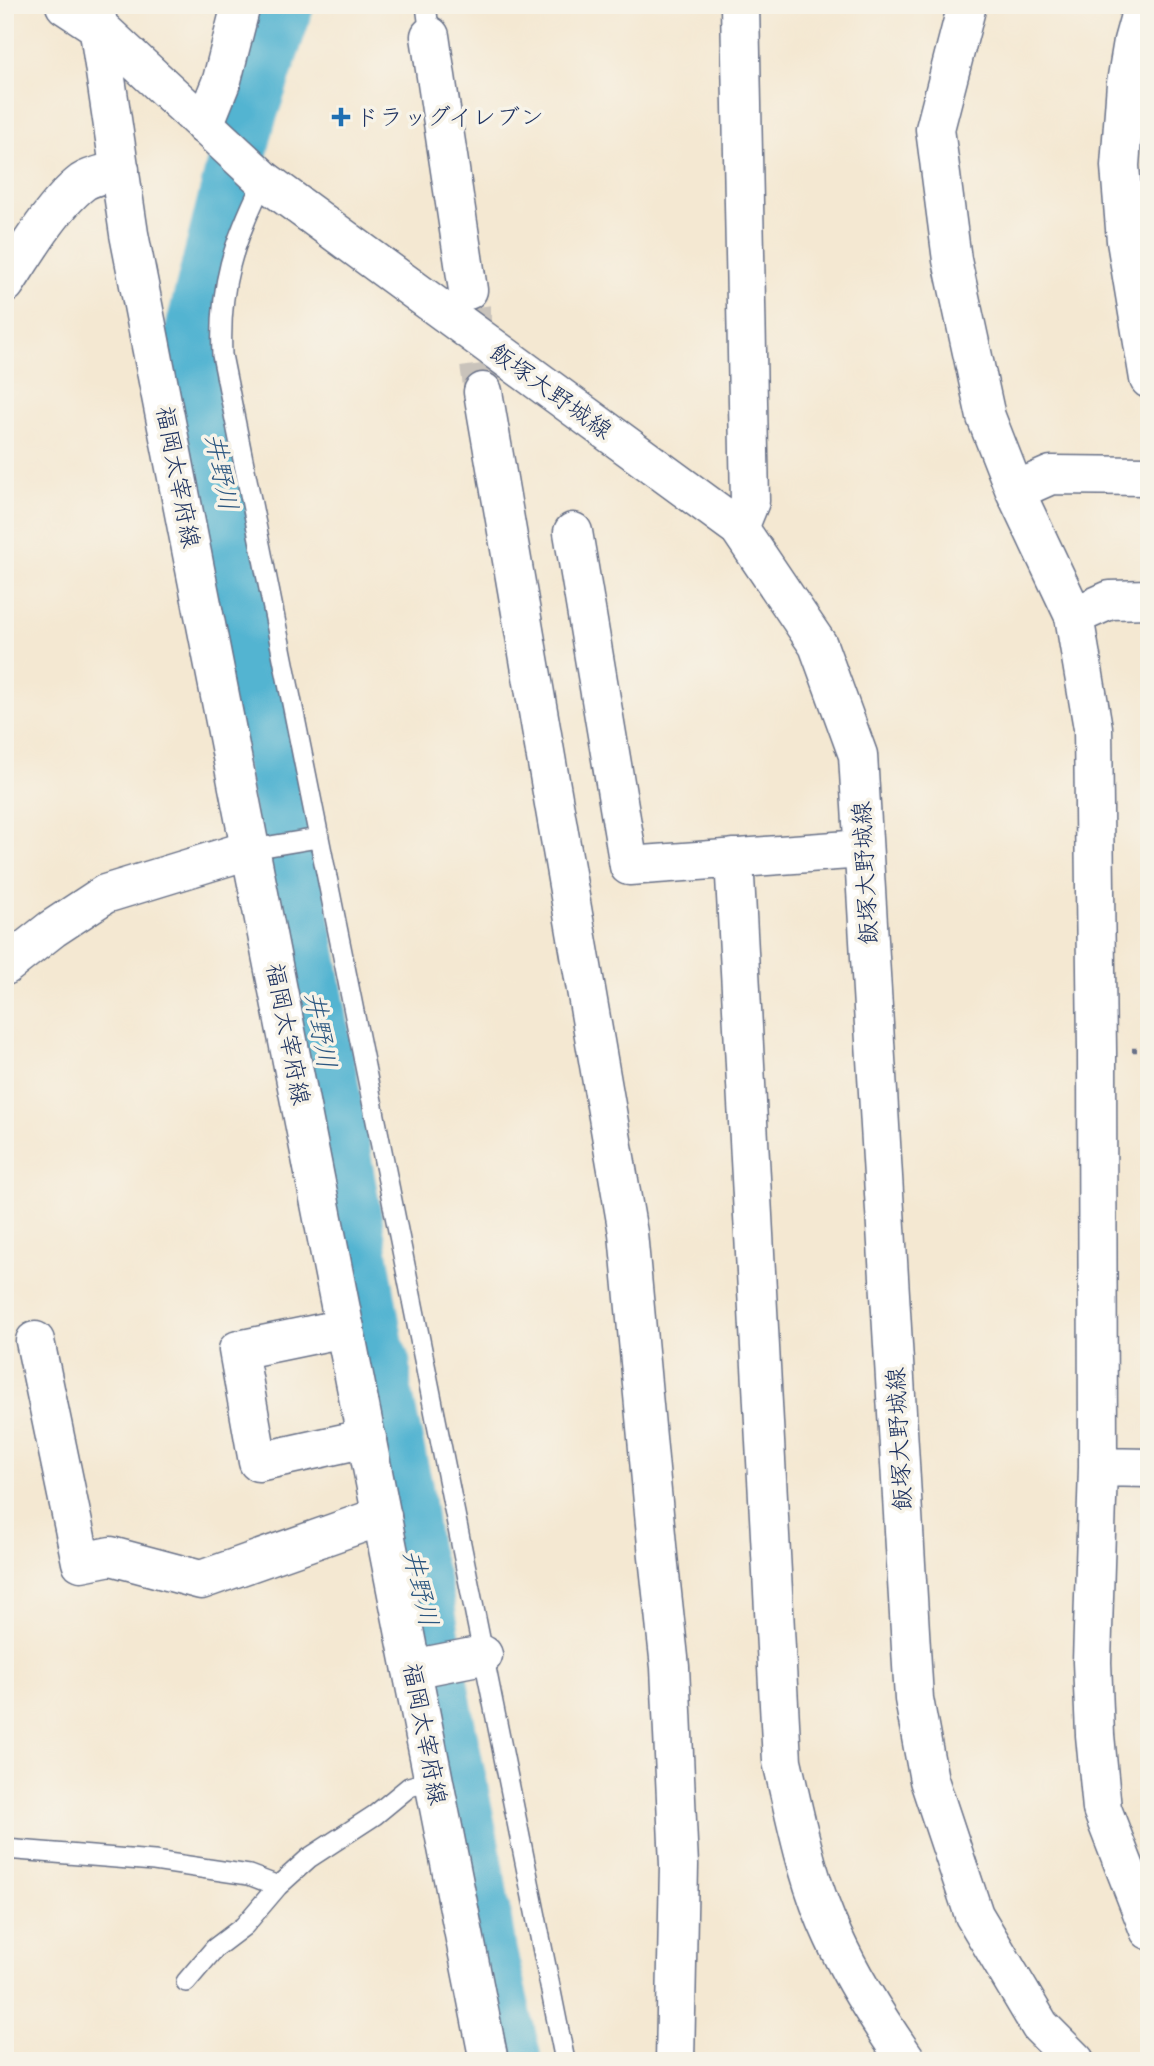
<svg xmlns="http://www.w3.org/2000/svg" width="1154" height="2066" viewBox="0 0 1154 2066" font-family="'Patrick Hand','Klee One',sans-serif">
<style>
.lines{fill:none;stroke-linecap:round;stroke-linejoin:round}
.river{stroke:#52b4d1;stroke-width:58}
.street-tunnel{stroke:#c9c3bb;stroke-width:38;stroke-dasharray:38 19;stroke-linecap:butt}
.lane-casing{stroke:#677087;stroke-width:22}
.street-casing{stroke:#677087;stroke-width:41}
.primary-casing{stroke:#677087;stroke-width:41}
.path{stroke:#677087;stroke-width:4.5;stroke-dasharray:5 5;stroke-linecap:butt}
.lane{stroke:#fff;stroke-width:19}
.street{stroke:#fff;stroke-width:38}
.primary{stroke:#fff;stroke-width:38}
.poi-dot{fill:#1f6fb2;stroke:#f7f3e8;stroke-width:2.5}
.labels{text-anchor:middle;stroke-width:7;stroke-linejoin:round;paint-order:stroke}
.poi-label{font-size:24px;fill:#1b2f5e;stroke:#f7f3e8;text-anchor:start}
.street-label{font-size:24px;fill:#1b2f5e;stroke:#f7f3e8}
.water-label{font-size:26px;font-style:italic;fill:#2c5780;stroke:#f7f3e8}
</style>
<rect width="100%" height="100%" fill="#f7f3e8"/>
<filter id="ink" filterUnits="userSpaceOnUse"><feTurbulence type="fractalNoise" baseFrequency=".0143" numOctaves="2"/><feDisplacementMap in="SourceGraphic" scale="14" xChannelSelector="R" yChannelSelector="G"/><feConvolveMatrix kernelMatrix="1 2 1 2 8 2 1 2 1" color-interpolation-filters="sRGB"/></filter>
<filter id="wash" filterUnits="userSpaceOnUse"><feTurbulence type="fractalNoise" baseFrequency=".00686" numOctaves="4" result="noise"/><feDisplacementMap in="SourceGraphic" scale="28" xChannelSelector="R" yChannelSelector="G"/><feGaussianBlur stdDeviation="1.57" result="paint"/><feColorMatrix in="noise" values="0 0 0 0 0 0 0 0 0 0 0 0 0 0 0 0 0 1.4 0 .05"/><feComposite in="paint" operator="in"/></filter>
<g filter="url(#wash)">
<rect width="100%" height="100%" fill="#f4e8d2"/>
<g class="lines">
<!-- river -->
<path class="river" d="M285 5 247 118 194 331 240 562 253 660 276 773 375 1346 382 1366V1387L404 1488 412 1551 424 1595 446 1723 473 1858 488 1953 513 2061"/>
</g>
</g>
<g filter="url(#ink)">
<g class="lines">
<!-- street-tunnel -->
<path class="street-tunnel" d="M471 308 483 392"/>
<defs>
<path id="lane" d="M426 5 430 36
M264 180C233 243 219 284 222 355L565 2061
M252 849 318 838
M5 1849 154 1861 249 1875 278 1886
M186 1982 215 1948 244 1926 278 1886 309 1858 375 1815 409 1787 434 1780"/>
<path id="street" d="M967 5 935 129 952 260 986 417 1015 491 1074 616 1093 728 1097 1050 1098 1467 1092 1662 1095 1735 1102 1809 1149 1930
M1143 5 1133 41 1126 83 1120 166 1126 241 1149 379
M430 36 468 290
M204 125 222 80 241 5
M5 284C25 253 54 204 83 182 92 176 109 173 120 170
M483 392 628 1233 658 1556 670 1667 679 1865 675 2061
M1015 491 1051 475 1149 476
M739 528 750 501 740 5
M573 532 629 866 863 849
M1074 616 1110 600 1149 599
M734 858 782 1761C796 1820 807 1881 833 1936 853 1980 879 2021 907 2061
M5 966 52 929 105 894 252 849
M345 1328 238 1350 258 1462 367 1438
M35 1341 81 1562 111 1556 201 1580 382 1516
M1098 1467 1149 1468
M412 1669 483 1655"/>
<path id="primary" d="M65 5 100 28 264 180 739 528 818 645 858 755 914 1699 929 1780 974 1915 1040 2026 1075 2061
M97 18 129 234 489 2061"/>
</defs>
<!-- lane casing -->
<use href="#lane" class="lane-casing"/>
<!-- street casing -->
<use href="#street" class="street-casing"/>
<!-- primary casing -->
<use href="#primary" class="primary-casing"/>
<!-- path -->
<path class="path" d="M1132 1050H1149"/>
<!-- lane -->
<use href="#lane" class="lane"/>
<!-- street -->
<use href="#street" class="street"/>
<!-- primary -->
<use href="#primary" class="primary"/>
</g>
</g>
<!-- markers -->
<path class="poi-dot" d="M337.5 106.5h7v7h7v7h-7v7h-7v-7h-7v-7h7z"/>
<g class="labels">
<!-- poi labels -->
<g class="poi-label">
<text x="355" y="125">ドラッグイレブン</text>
</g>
<!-- street labels -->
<g class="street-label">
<text transform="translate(551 391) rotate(36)" y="8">飯塚大野城線</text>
<text transform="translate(178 477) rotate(79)" y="8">福岡太宰府線</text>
<text transform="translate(865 873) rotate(-93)" y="8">飯塚大野城線</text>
<text transform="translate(288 1034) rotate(79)" y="8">福岡太宰府線</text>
<text transform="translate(899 1439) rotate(-93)" y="8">飯塚大野城線</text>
<text transform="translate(425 1734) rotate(79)" y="8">福岡太宰府線</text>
</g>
<!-- water labels -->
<g class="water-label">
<text transform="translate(222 472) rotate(79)" y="9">井野川</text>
<text transform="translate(321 1030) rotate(80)" y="9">井野川</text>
<text transform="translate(421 1588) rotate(77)" y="9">井野川</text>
</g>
</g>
<!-- margin -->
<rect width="1154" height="2066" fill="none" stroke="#f7f3e8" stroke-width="28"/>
</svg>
